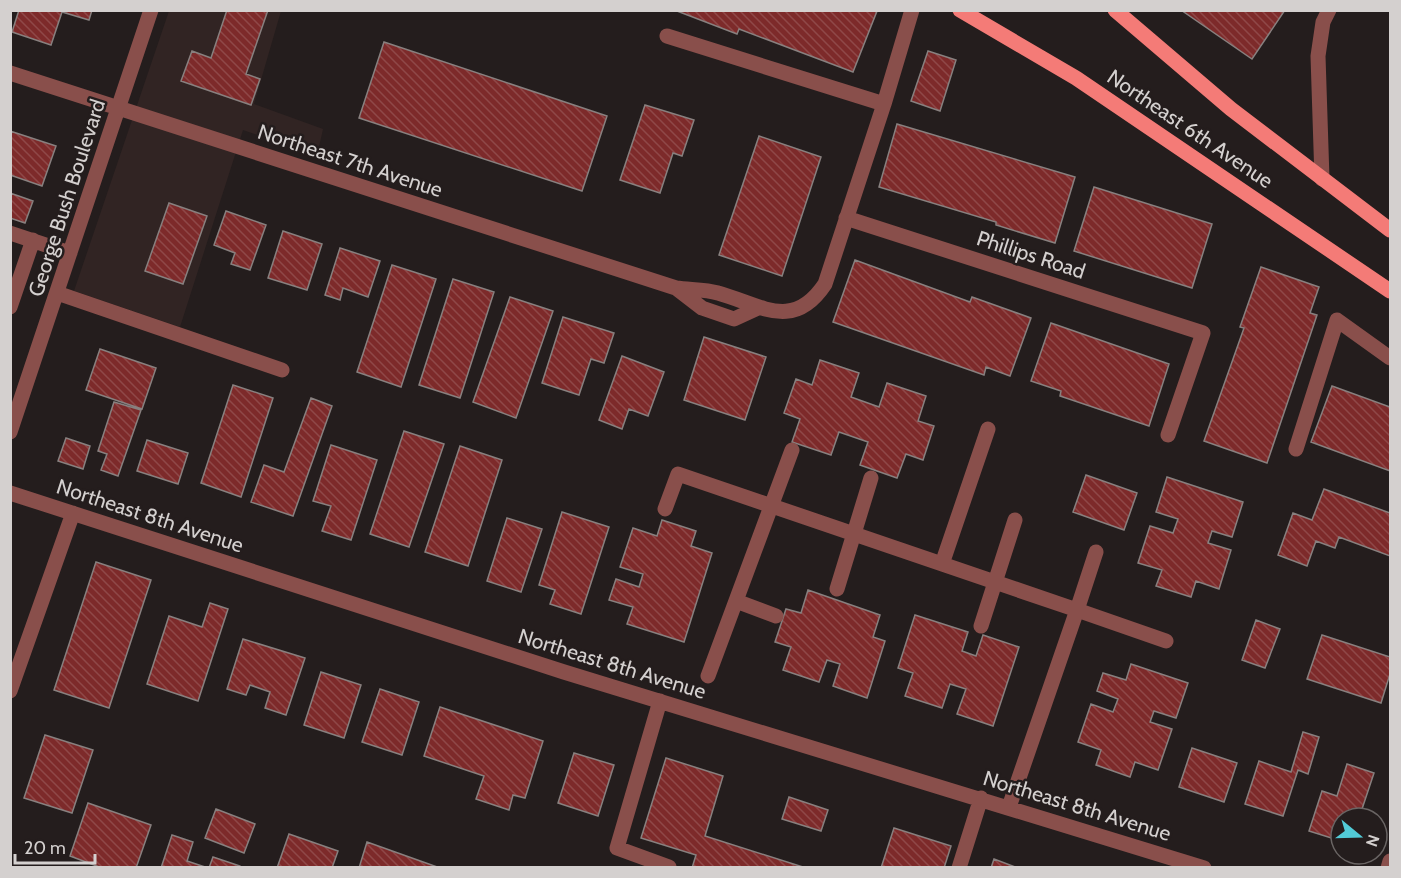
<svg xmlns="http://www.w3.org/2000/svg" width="1401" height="878" viewBox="0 0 1401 878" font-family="Cabin,sans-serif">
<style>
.built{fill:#312423}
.building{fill:url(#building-back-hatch);stroke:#88807f;stroke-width:1.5}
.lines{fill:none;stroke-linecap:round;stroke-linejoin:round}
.minor{stroke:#894f4b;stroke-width:15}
.major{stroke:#f47b77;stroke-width:15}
.labels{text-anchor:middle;stroke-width:5;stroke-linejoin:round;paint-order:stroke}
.street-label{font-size:21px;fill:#d4d0cf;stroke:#241d1d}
</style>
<defs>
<pattern id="building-back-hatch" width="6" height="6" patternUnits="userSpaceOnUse" patternTransform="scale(1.5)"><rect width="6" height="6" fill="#7d2a2a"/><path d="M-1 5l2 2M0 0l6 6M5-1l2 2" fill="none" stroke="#8f4848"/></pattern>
</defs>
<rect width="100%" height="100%" fill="#241d1d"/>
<!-- built -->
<path class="built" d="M169 11H281L254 104 323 129 317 156 243 130 180 327 74 291Z"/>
<!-- building -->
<path class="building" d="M19 10H92L89 20 62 12 51 45 12 32Z
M227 10H268L246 74 260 79 251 105 181 81 192 51 211 58Z
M1181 10H1285L1252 59Z
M677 11 875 10 877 11 853 72 739 29 737 34Z
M384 42 607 116 582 191 359 118Z
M928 51 956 60 940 111 911 101Z
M645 105 694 120 682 156 673 153 660 193 620 180Z
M897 124 1075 177 1055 243 996 225V222L879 187Z
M10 131 56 146 42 186 10 175Z
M759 136 821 157 782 276 719 255Z
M1094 187 1212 224 1192 288 1074 251Z
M10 193 33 201 25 223 10 218Z
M169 203 207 216 183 284 145 271Z
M226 211 266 225 250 270 231 264 235 253 214 245Z
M283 231 322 244 307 290 268 278Z
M340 248 380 261 368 297 343 288 340 300 325 295Z
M855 260 970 302 972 297 1031 318 1010 376 986 367 984 375 833 322Z
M392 265 436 279 401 387 357 372Z
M1261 267 1319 287 1310 313 1317 315 1267 463 1204 441 1244 328 1240 327Z
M453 279 494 292 460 398 419 385Z
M510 297 553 311 516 418 473 402Z
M563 317 614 333 604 363 591 359 579 395 542 383Z
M1051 323 1169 364 1149 426 1060 396 1061 391 1031 381Z
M704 337 766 357 745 420 684 400Z
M100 349 156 368 142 409 86 390Z
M622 356 664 372 648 416 629 409 622 429 599 420Z
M820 360 859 373 851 397 879 407 887 383 926 396 918 421 934 426 923 460 906 454 897 478 860 465 868 442 839 432 831 455 792 442 800 419 784 413 796 379 812 385Z
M233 385 273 398 241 497 201 483Z
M1332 386 1390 407V471L1311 442Z
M311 398 332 406 293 516 251 502 264 465 284 472Z
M114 402 141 410 118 476 101 470 107 454 98 451Z
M404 431 444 444 409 547 370 534Z
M66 438 90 446 83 469 58 461Z
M147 440 188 453 178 484 137 471Z
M331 445 377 460 351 540 322 531 331 506 313 501Z
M460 446 502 460 468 566 425 552Z
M1086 475 1137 493 1124 530 1073 512Z
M1167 477 1243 502 1232 537 1212 531 1208 543 1231 550 1219 589 1196 581 1191 597 1156 586 1162 570 1138 563 1150 526 1173 533 1178 519 1156 512Z
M1324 489 1390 513V556L1339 537 1335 548 1316 541 1307 566 1278 555 1293 513 1312 520Z
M562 512 609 527 581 614 550 604 555 590 539 585Z
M507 518 542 529 521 592 487 581Z
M662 520 696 531 691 546 712 553 684 642 627 624 633 607 609 600 616 579 639 587 643 574 620 567 633 528 657 536Z
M96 562 151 580 109 708 54 690Z
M808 590 880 615 873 637 885 641 867 698 833 686 840 664 827 660 819 682 783 670 791 647 775 642 786 609 801 613Z
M210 603 228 609 198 701 147 684 169 616 202 627Z
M915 615 968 632 962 651 976 656 983 635 1019 647 993 726 957 714 966 689 950 684 942 708 905 696 913 673 898 668Z
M1256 620 1280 629 1265 668 1242 660Z
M1322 635 1390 657V674L1381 703 1307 679Z
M243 639 305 658 286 715 265 708 270 692 250 685 246 695 227 689Z
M1131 664 1188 683 1176 718 1154 711 1150 722 1172 729 1158 770 1135 762 1130 777 1096 765 1101 750 1078 742 1091 704 1113 712 1118 699 1097 691 1103 673 1126 680Z
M321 672 361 685 344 738 304 725Z
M380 689 419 702 402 755 362 742Z
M440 707 543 741 525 798 513 795 509 810 476 799 484 776 424 756Z
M1303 732 1319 737 1308 774 1298 770 1283 816 1245 804 1259 761 1291 772Z
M45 735 93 750 72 813 24 798Z
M1192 748 1237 763 1224 802 1179 787Z
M574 753 614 765 598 816 558 803Z
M666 758 723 776 705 836 806 868H692L696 855 641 838Z
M1347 764 1374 773 1359 818H1341V841L1309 831 1322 791 1337 796Z
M789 797 828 810 821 831 782 819Z
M88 803 151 825 136 868H102L70 856Z
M216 809 255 824 244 853 205 838Z
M894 828 951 846 944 868H881Z
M289 834 338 851 332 868H277Z
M172 835 193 842 187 861 208 868H161Z
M367 842 440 868H359Z
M213 857 240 866V868H209Z
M994 859 1018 868H991Z"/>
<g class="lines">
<!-- minor -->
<path class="minor" d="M667 36 884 104
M10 73 676 288C690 290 705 289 718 293 761 305 793 332 825 284L884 104 912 10
M1322 179 1318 56 1323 22 1329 10
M846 218 1203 333 1168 435
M10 233 70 253
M676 288 702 308 734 319 758 308
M57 293 282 370
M10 307 33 240
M10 432 151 10
M1296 449 1337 320 1390 358
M10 493 564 672 1204 868
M665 509 678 474 1077 610 1096 552
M942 564 988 429
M837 589 871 478
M736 601 776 616
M981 626 1015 520
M708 676 792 450
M10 691 73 513
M660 701 617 848 669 867
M1009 807 1077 610 1166 641
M959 868 981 798
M1388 868 1390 861"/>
<!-- major -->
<path class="major" d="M960 10 1076 78 1390 291
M1115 10 1231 109 1390 230"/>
</g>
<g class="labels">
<!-- street labels -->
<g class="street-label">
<text transform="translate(1190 129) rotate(34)" y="7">Northeast 6th Avenue</text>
<text transform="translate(350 161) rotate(18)" y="7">Northeast 7th Avenue</text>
<text transform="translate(67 198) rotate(-72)" y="7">George Bush Boulevard</text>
<text transform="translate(1031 255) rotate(18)" y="7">Phillips Road</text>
<text transform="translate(150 516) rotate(18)" y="7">Northeast 8th Avenue</text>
<text transform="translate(612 664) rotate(17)" y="7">Northeast 8th Avenue</text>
<text transform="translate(1077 806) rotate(17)" y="7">Northeast 8th Avenue</text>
</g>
</g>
<!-- border -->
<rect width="1401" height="878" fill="none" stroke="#d4d0cf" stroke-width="24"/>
<!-- north arrow -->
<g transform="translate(1359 836) rotate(109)"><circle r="28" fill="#241d1d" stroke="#6a6564" stroke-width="1.5"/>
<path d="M0-4.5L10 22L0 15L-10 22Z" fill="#52cbd7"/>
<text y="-9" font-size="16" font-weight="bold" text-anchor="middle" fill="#d4d0cf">N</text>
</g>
<!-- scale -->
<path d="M15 854v9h80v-9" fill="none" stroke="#d4d0cf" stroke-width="3"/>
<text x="24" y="854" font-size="18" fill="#d4d0cf" stroke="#241d1d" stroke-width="4.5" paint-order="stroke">20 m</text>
</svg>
